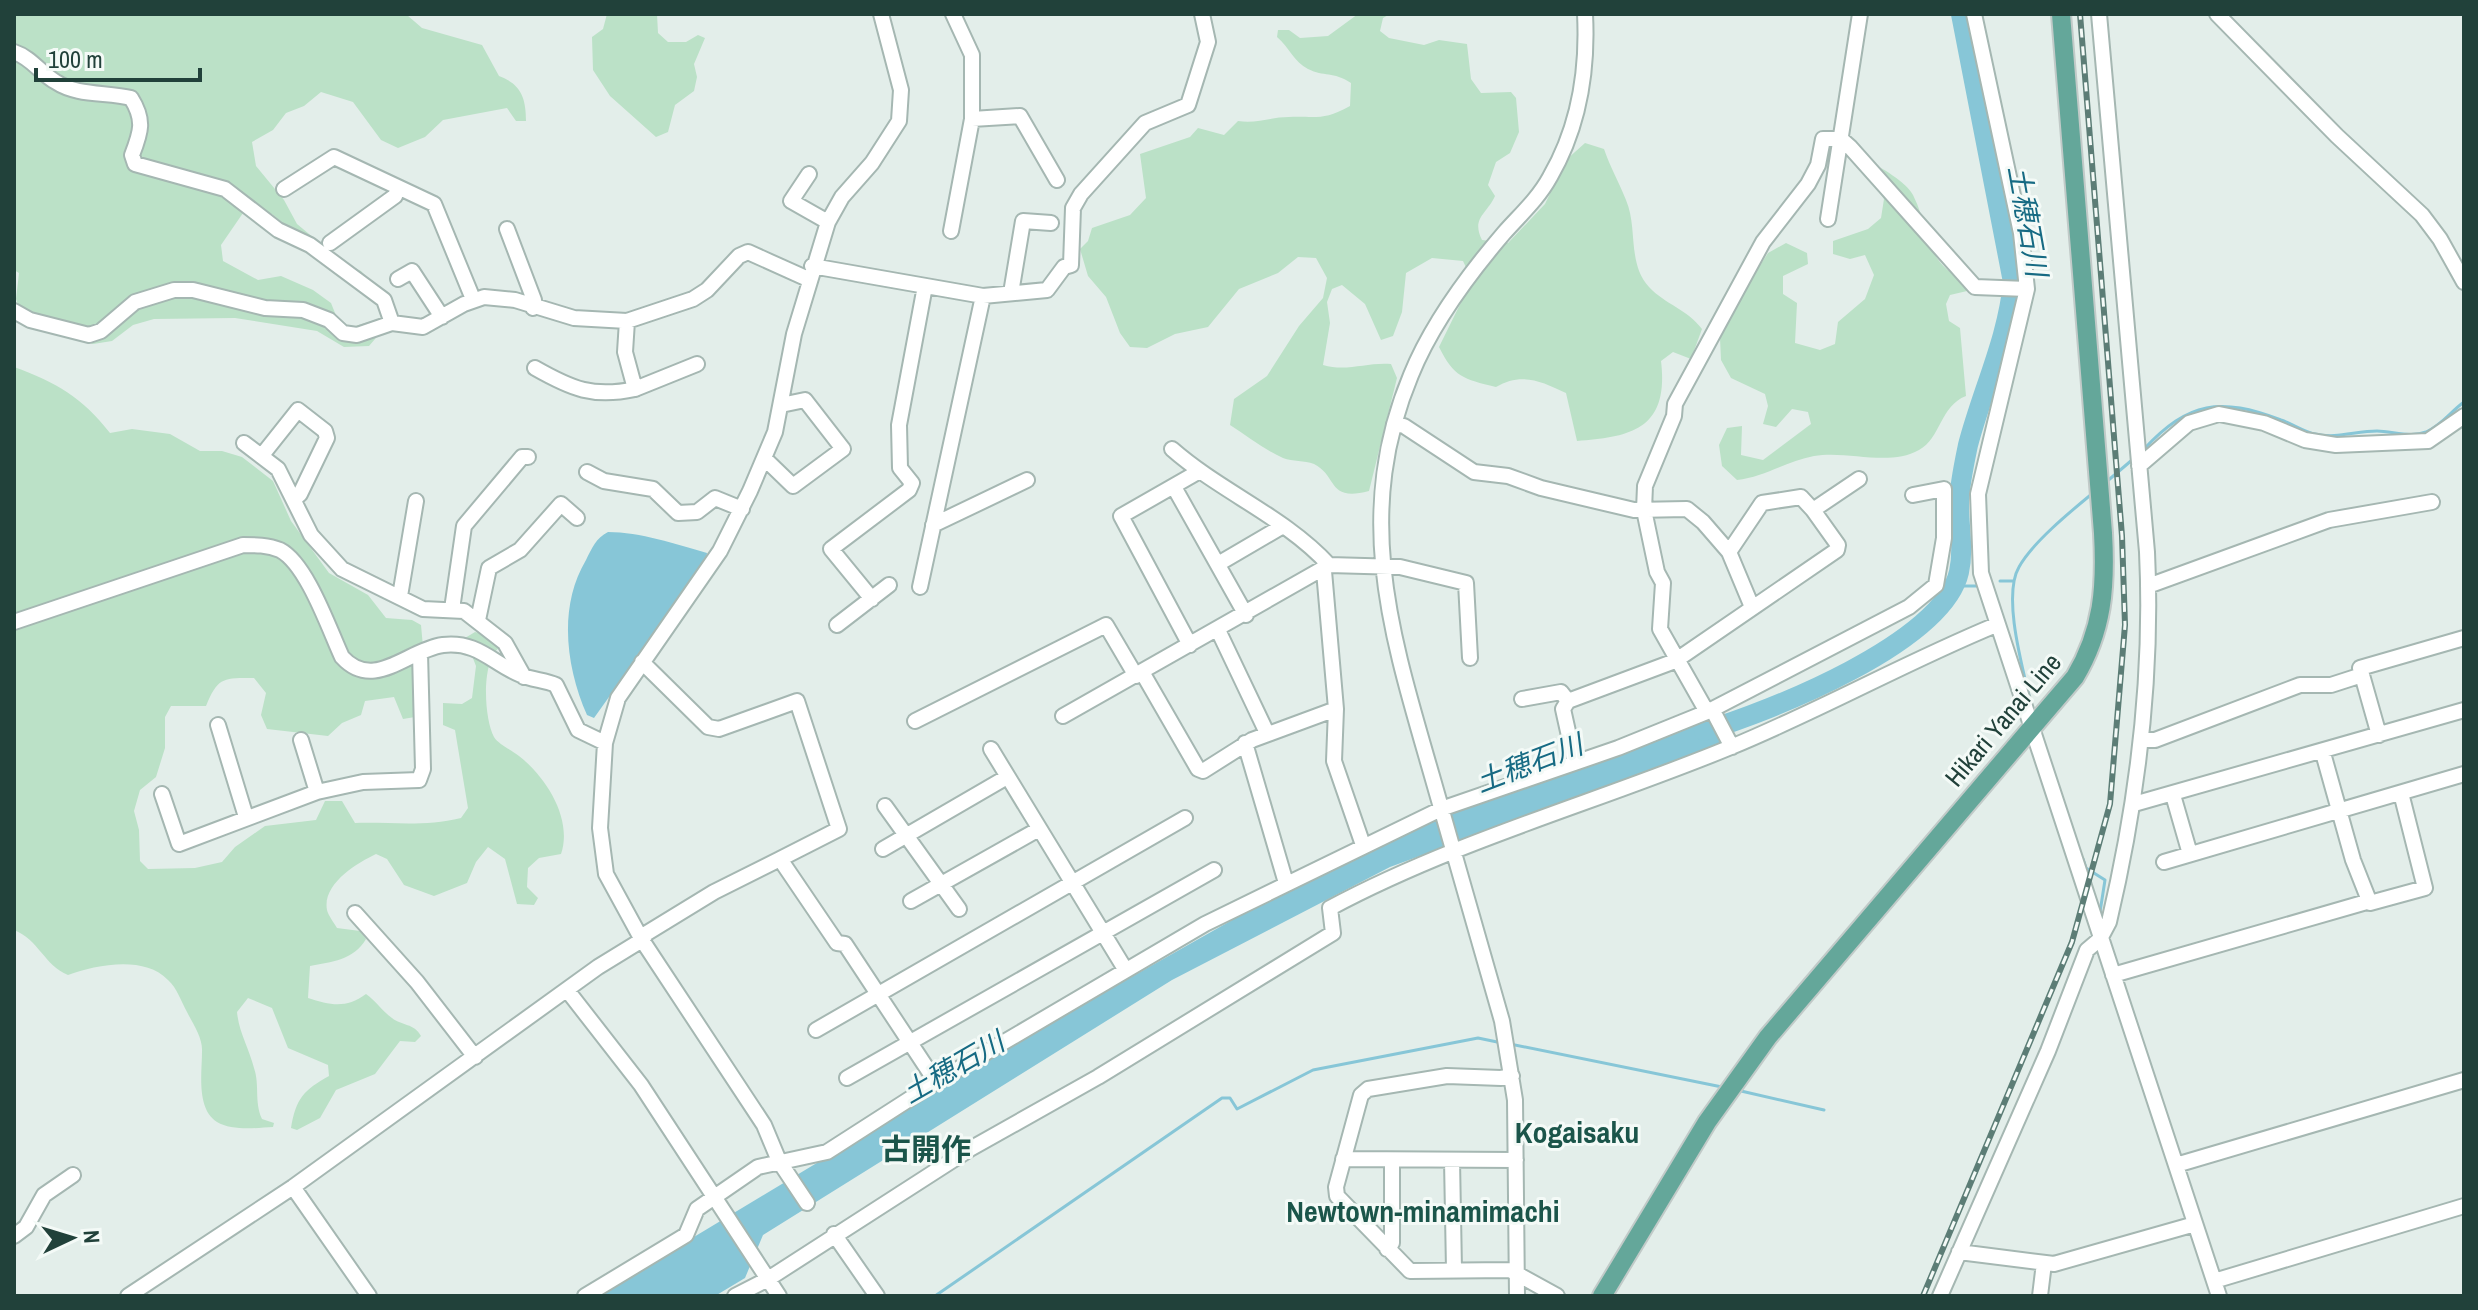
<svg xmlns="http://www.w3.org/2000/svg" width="2478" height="1310" viewBox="0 0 2478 1310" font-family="'Archivo Narrow','Noto Sans JP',sans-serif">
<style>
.green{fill:#bbe1c7}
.water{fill:#87c6d7}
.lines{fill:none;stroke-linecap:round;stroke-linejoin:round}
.stream{stroke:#87c6d7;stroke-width:3}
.river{stroke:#87c6d7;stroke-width:20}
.minor-casing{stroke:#a5b7b2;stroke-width:18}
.major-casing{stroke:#c1cac8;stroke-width:22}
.minor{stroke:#fff;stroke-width:14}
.major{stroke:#64a79a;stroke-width:18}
.rail-casing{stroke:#5c7d76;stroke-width:6}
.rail{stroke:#f4faf7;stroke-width:3;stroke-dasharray:9;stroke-linecap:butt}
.labels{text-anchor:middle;stroke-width:6;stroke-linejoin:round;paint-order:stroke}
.street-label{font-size:26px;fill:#21413a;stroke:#f4faf7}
.water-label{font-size:28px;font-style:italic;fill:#166a83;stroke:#f4faf7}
.quarter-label{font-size:30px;font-weight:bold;fill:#1b554a;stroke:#f4faf7}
</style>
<rect width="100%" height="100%" fill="#e3eeea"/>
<!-- green -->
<path class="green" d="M14 14 407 15 422 28 482 45 499 76C521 84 526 98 526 121H516L507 108 443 120 425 137 398 148 381 140 353 102 321 92 304 106 286 113 273 130 252 142 256 166 284 200 297 224 344 263 361 271 386 299 343 277 306 251 290 229 272 214 243 213 221 245 223 261 258 280 281 276 313 290 331 303 337 318 349 328 375 320 381 332 369 346 344 347 317 331 235 318 154 319 133 325 112 341 93 344 58 332 20 311 16 299 19 273 14 270Z
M607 14H657L658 33 668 42H686L698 35 705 38 694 64 697 77 694 91 675 105 668 132 656 137 610 96 593 70 592 37 603 29Z
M1358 14H1390L1383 18 1380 31 1389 38 1424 45 1439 40 1467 44 1471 79 1481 93 1511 92 1516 98 1519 132 1510 153 1496 162 1488 185 1495 196C1487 214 1471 218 1482 240L1508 243 1545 204 1566 160 1585 143 1604 149C1610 167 1619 182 1626 200 1638 228 1627 263 1649 287 1666 305 1687 309 1702 329L1691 359 1673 352 1661 361C1669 428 1633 437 1577 441L1566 393C1541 381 1521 372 1496 387 1463 379 1454 377 1439 347L1472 280 1463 261 1432 258 1406 273 1402 312 1393 336 1381 340 1365 304 1342 285 1332 289 1327 302 1330 323 1323 365C1347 372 1367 362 1391 364L1397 378 1369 491C1327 502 1338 476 1314 464 1304 460 1293 462 1283 458 1265 450 1247 436 1230 425L1234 399 1267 376 1299 326 1323 298 1327 278 1316 258 1298 257 1278 273 1239 289 1208 327 1175 334 1147 348 1130 347 1120 333 1106 297 1088 276 1080 249 1088 241 1092 228 1130 215 1146 198 1140 154 1190 137 1198 128 1224 135 1238 121C1257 124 1270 117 1289 117 1317 116 1323 121 1350 106L1351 83C1333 71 1324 77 1308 69 1294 62 1289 47 1277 37L1278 30H1289L1300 38 1328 36Z
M1867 161C1880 166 1907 183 1913 195 1932 233 1922 261 1968 283L1967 291 1950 295 1946 304 1949 321 1960 328 1966 396C1940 406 1941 438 1919 450 1889 467 1847 450 1814 456 1787 461 1764 477 1737 480L1722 466 1719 445 1727 428 1742 426 1741 455 1763 460 1811 424 1808 412 1792 409 1776 427 1763 424 1768 406 1765 394 1731 378 1721 360 1720 338 1740 296 1768 253 1786 243 1807 253 1808 264 1783 276V294L1797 303 1795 343 1820 350 1835 344 1838 322 1865 299 1874 275 1865 255 1850 259 1833 254V241L1868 229 1881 218 1884 199 1866 173Z
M14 367C56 382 83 398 110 433L132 429 170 434 200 451H222L242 457 273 481 291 521 329 573 368 595 386 618 412 620 421 625 423 647 413 662 415 717 403 719 394 697 365 701 361 715 342 723 328 736 267 729 261 715 266 693 254 678C223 678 218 677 206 706H171L165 717V748L156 777 140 790 134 811 139 830 140 861 148 869 195 868 222 862 235 847 265 826 316 820 325 801H342L355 823C393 822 424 827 461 818L468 808 455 730 443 725V703L462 704 472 698 476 666 465 638 475 632 489 636 499 648C481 661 484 719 494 737 499 745 512 750 519 756 546 777 573 819 561 854L539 858 528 868 527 887 538 898 534 905 517 904 505 859 488 847 476 862 467 883 434 896 404 885 387 859 376 854C357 863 322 884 327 910 328 915 334 923 337 928L360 931 366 939C354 960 331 962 310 966L308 998C330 1005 346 1009 366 994 376 1001 382 1011 392 1018 402 1026 414 1023 421 1036L415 1042 400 1041 375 1074 336 1090 320 1118 297 1130 291 1128C296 1098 304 1090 329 1076L328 1065 288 1048 272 1008 248 998 237 1012C239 1033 249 1048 254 1068 260 1086 254 1101 262 1119L274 1123 273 1127C256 1128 232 1131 217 1122 196 1109 202 1072 202 1052 203 1038 193 1024 187 1012 181 1001 177 988 168 980 144 955 96 965 68 975 45 966 38 939 14 930Z"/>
<!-- water -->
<path class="water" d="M608 532C640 532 676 544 707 553L706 561 594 718 587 715C566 667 558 607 586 560 592 548 596 538 608 532Z
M1709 718 1724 744 1390 867 1172 980 763 1235 745 1278 715 1296H596L1034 1032 1303 880 1458 810Z"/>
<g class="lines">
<!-- stream -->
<path class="stream" d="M2144 449C2189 401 2220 397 2281 420 2293 424 2304 432 2315 434 2336 439 2356 431 2377 431 2392 431 2411 438 2426 432 2442 425 2450 412 2464 402
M2105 483 2132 460
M2000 581H2014
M1954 586H1977
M2030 700C2023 669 2002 596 2019 567 2032 543 2071 511 2093 493
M2083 859 2086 868 2105 880 2100 912
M1510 1044 1722 1087
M1741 1091 1824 1110
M935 1296 1222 1098H1230L1237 1109 1313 1070 1478 1038 1502 1043"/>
<!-- river -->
<path class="river" d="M1704 731C1769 712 1943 643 1959 572 1964 549 1959 528 1959 505 1959 487 1964 464 1968 445 1982 391 2008 338 2013 282L1961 14"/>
<defs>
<path id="minor" d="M1974 14 2021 233 2027 289 1978 494 1981 573 2219 1296
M2217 14 2337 136 2422 215 2440 239 2464 282
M14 52C32 58 40 73 56 82 77 96 107 92 131 98 145 120 141 132 132 155L135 164 225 189 278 230 310 245 384 300 392 323
M972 119 1020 116 1057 180
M809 174 791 201 828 222
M284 189 334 157 434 204 473 299
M1828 219 1860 14
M507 229 534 300 533 308
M951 231 972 119V55L953 14
M330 243 395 196 398 188
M812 266 983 296 1047 290 1064 267 1071 265 1073 208 1081 194 1145 123 1188 105 1208 42 1202 14
M398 279 412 271 442 317
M1011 293 1023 221 1051 223
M14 311 30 320 89 335 101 331 135 302 174 290H193L265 308 303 310 329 320 343 333 357 335 392 323 423 327 464 304 484 297 515 300 574 318 627 321 693 299 707 290 739 256 748 252 808 279
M627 321 625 352 635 389 697 364
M535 368C572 389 593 398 635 389
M1394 424 1404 426 1474 472 1508 476 1541 488 1634 510 1687 509 1703 522 1729 552 1752 607
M244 443 278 469 311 535 342 569 423 609 464 611 505 643 524 677
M1172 449C1221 492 1285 517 1329 565L1400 567 1466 583 1470 658
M263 454 298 410 325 431 327 438 300 494 294 499
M764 458 793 486 843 449 805 400 781 405
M2139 466 2189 423 2219 414 2264 423 2305 440 2336 445 2428 441 2464 416
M587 472 604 481 653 489 678 513 697 512 715 498 742 509
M1174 487 1246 615
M933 525 1027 480
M1729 552 1762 503 1801 497 1813 510 1859 479
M1218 564 1283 526
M2148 586 2329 520 2432 502
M920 587 983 296
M400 596 416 501
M872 599 831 549 909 490 912 483 900 468 899 425 925 286
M452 609 464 526 522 457H528
M478 620 489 568 520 550 561 504 577 518
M14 622 243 545C255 545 268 545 280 550 307 564 329 629 342 657 374 692 407 650 443 645 478 641 492 663 521 675 532 680 545 680 556 685L578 730 605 743
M837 625 889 585
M1218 630 1267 733
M1190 645 1121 516 1198 472
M642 662 708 727 719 729 797 701 839 829 780 859
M1142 672 1198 769 1203 771 1252 740 1336 709 1324 571
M2362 675 2360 668 2464 638
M1522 699 1561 692 1568 701
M1336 709 1334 761 1363 845
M1712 709 1732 747
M1707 712 1660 629 1663 583 1657 572 1644 510 1645 486 1674 416 1675 404 1763 242 1808 184 1818 165 1823 139H1841L1850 147 1975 287 2027 289
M1063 716 1329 565
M915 721 1106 625 1136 676
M218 725 246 817
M301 740 317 792
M2143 740H2155L2300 685H2331L2362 675 2379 735
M1245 743 1286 883
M991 749 1125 969
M2323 753 2353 860 2370 903 2425 888 2401 793
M1575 763 1563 709 1568 701 1675 661 1837 550 1838 545 1813 510
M162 794 179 844 317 792 363 782 419 780 423 769 420 653
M2173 795 2190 854
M2134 804 2464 710
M885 806 959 909
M883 849 1007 777
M2164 862 2464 774
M911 901 1039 829
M355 913 417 982 475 1057
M2113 975 2370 901
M567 990 641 1085 779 1296
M816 1030 1185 818
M1512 1076 1501 1078 1447 1076 1368 1089 1361 1095 1336 1187 1337 1196 1410 1271 1510 1270 1557 1296
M847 1078 1214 870
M1343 1159 1516 1160
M1452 1160 1454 1270
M2176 1165 2464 1080
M293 1187 369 1296
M807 1203 779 1161 764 1125 642 940 606 874 600 828 605 743 618 698 720 551 750 491 775 432 794 334 828 222 842 197 872 163 899 121 901 90 881 14
M834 1234 877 1296
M14 1236 26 1227 44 1195 73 1175
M1387 1249 1392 1243V1161
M1959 1252 2054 1264 2195 1224
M2214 1281 2464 1206
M128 1296 293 1187 598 967 642 940 647 933 714 892 780 859 837 943 845 944 936 1082
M585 1296 686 1235 697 1209 758 1167 827 1152 936 1082 1205 924 1441 809 1618 748 1707 712 1909 607 1936 585 1944 538V489L1913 495
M735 1296 768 1279 970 1149 1098 1077 1333 933 1330 908C1457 840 1598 802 1731 747 1821 710 1906 662 1996 625
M1517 1296 1515 1100 1502 1021C1479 939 1455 858 1432 776 1392 637 1352 516 1411 375 1432 323 1468 275 1504 233 1520 215 1538 199 1550 177 1579 127 1588 72 1585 14
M1940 1296 2048 1051 2087 950 2100 939 2109 922C2138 799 2153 678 2147 552L2099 14
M2040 1296 2044 1263"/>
<path id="major" d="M1602 1296 1707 1122 1768 1037 2075 677C2103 630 2106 587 2103 533L2061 14"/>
</defs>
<!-- minor casing -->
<use href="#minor" class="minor-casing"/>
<!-- major casing -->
<use href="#major" class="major-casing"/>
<!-- minor -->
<use href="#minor" class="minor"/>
<!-- major -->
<use href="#major" class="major"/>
<defs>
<path id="rail" d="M1923 1296 2072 942 2110 804 2125 625 2122 536 2080 14"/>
</defs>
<!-- rail casing -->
<use href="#rail" class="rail-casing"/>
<!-- rail -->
<use href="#rail" class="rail"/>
</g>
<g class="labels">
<!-- street labels -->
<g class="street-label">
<text transform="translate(2003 720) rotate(-50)" y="9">Hikari Yanai Line</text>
</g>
<!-- water labels -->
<g class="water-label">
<text transform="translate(2028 221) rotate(80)" y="10">土穂石川</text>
<text transform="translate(1529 763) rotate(-21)" y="10">土穂石川</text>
<text transform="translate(953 1067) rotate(-30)" y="10">土穂石川</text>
</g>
<!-- quarter labels -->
<g class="quarter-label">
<text x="1577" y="1143">Kogaisaku</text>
<text x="926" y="1160">古開作</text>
<text x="1423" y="1222">Newtown-minamimachi</text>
</g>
</g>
<!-- border -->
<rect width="2478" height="1310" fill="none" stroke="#21413a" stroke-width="32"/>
<!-- north arrow -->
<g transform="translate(72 1238) rotate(86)" stroke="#f4faf7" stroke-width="6" paint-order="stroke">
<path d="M0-6L14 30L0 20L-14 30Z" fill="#21413a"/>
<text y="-12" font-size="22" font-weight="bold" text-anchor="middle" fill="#21413a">N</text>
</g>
<!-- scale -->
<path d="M36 68v12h164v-12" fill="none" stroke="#21413a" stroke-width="4"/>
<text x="48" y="68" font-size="24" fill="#21413a" stroke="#f4faf7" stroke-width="6" paint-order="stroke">100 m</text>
</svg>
